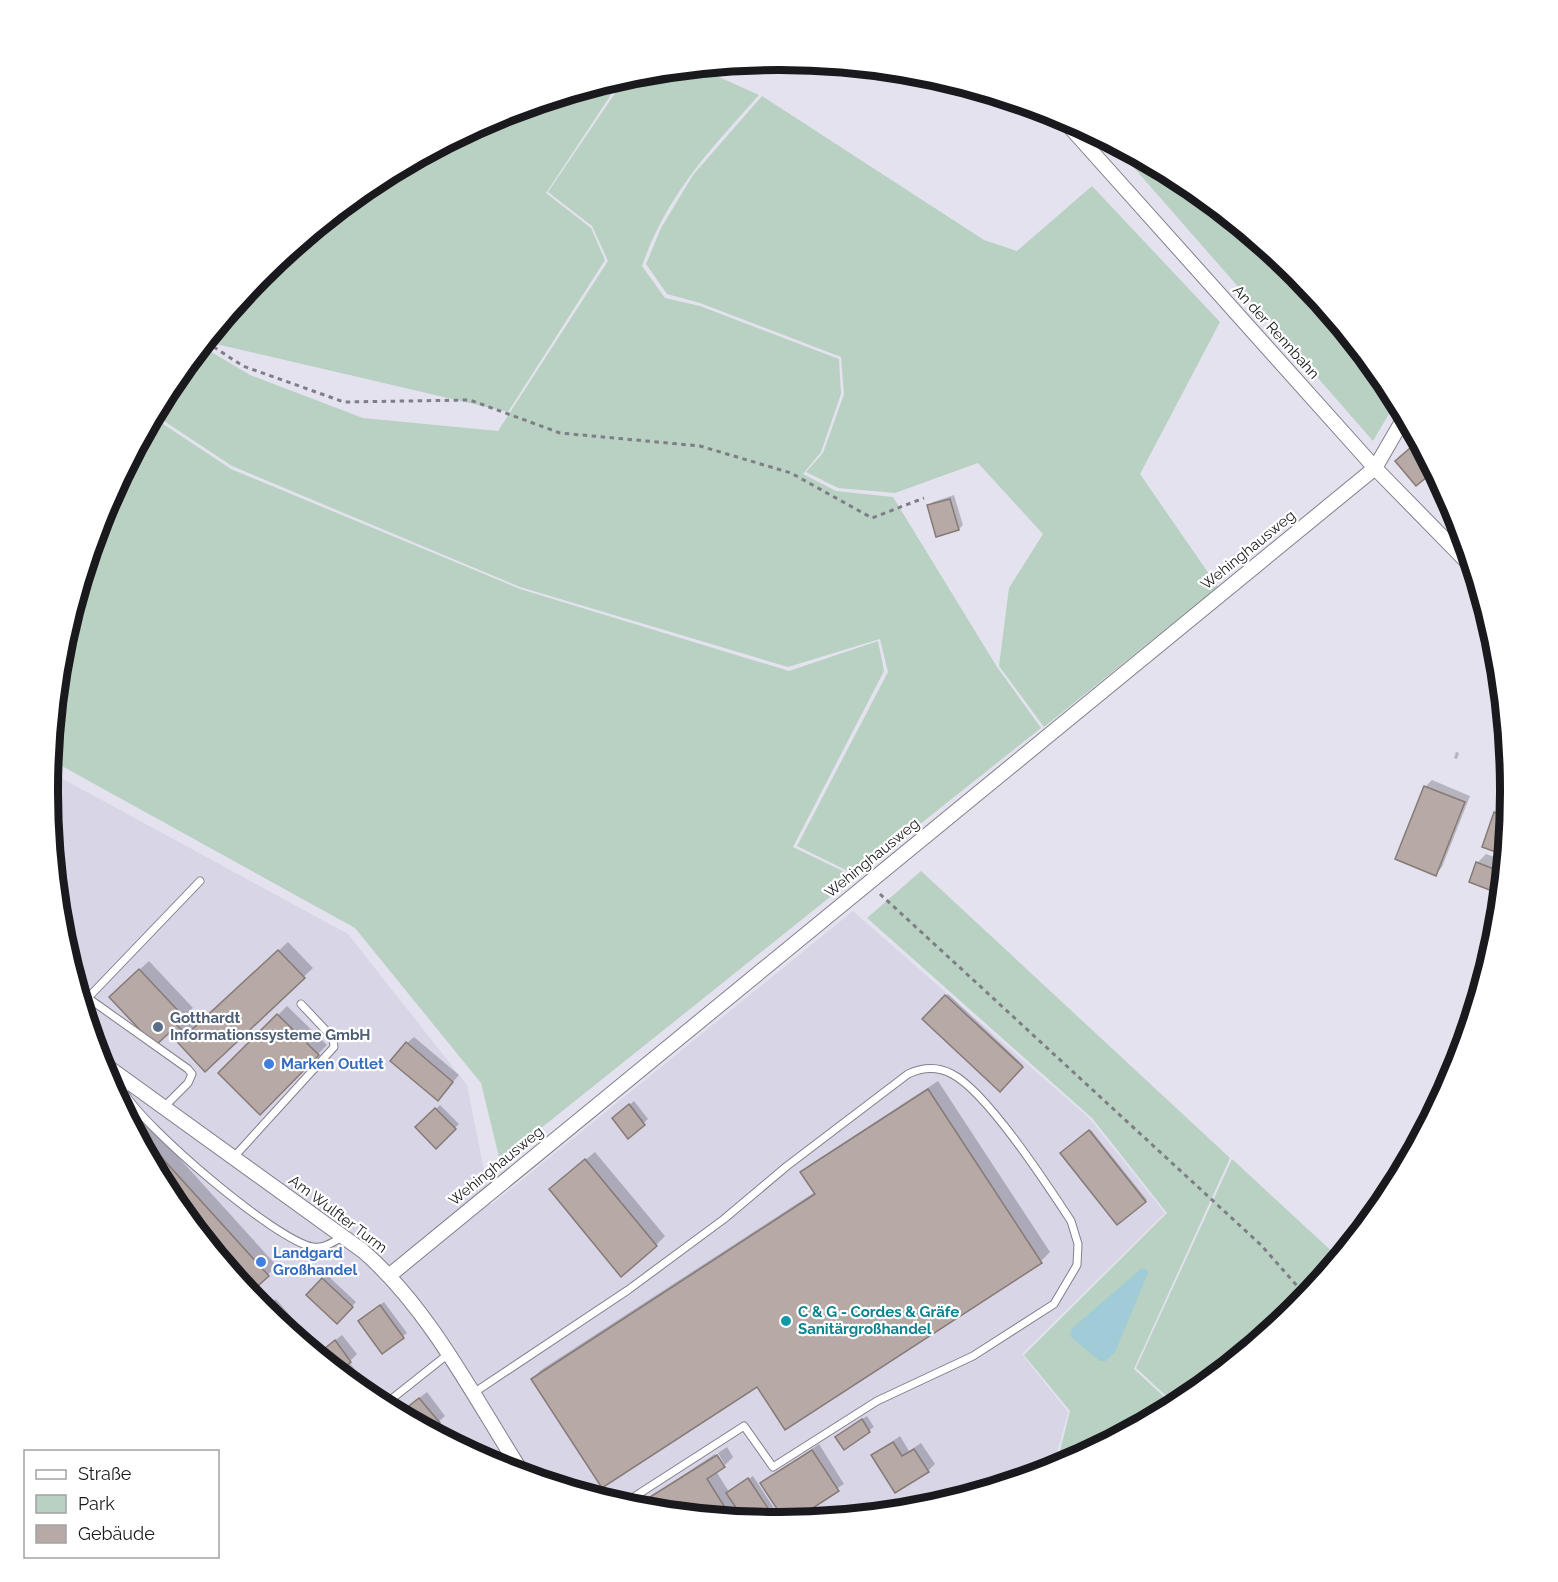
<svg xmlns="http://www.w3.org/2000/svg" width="1558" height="1582" viewBox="0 0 1558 1582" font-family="Raleway,sans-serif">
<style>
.built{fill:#d8d5e7}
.green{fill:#b8d1c2}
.water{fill:#9fccd6}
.shadow{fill:#0003}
.building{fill:#b6a9a6;stroke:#867a76;stroke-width:1.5}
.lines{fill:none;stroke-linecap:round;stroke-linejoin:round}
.service-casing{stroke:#817f8a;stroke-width:9}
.minor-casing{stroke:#817f8a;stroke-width:16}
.path{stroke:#7f7e86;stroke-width:3;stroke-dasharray:4.5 4.5;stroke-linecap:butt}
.service{stroke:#fff;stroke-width:7}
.minor{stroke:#fff;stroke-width:14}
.service-dot{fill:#5c6f8a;stroke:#fff;stroke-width:2}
.shop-dot{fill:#3f7fe0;stroke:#fff;stroke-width:2}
.culture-dot{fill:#0f9aa8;stroke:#fff;stroke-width:2}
.labels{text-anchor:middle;stroke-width:4.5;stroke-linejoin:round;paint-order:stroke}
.street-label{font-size:15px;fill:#1a191d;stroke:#fff}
.service-label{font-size:15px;font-weight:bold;fill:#4e5e75;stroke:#fff;text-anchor:start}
.shop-label{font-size:15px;font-weight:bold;fill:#366cbe;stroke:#fff;text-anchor:start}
.culture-label{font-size:15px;font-weight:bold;fill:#0d838f;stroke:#fff;text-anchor:start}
.rim{fill:none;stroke:#1a191d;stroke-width:8}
</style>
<rect width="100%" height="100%" fill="#e4e2ee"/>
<!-- built -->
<path class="built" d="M50 772 348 934 467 1085 491 1205 853 911 1090 1119 1165 1213 1022 1354 1068 1412 1053 1468 921 1508 779 1522 636 1508 499 1466 373 1399 262 1308 171 1197 104 1070 62 933 48 791Z"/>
<!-- green -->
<path class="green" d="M699 68 759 95C710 150 667 194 642 266L665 298 700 306 839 359 841 394 821 452 803 474 836 491 893 497 997 667 1041 728 856 875 797 846 888 672 880 639 788 667 520 587 232 466 155 415 171 385 203 347 250 375 363 418 498 431 608 261 592 226 548 192 626 77Z
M622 78 546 193 591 228 605 260 508 412 216 344 209 339 262 274 373 183 500 116Z
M762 96 984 240 1017 251 1092 186 1220 322 1140 474 1218 587 1044 727 999 666 1009 588 1043 534 978 463 895 493 838 488 806 472 823 453 844 394 841 357 700 303 667 294 646 264 661 228 693 175Z
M1114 145 1185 183 1296 274 1387 385 1396 402 1373 441Z
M154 418 231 469 520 589 789 671 878 641 884 671 793 847 855 877 500 1161 481 1083 355 928 51 760 62 648 104 511Z
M921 871 1230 1158 1134 1369 1173 1405 1056 1467 1070 1411 1024 1355 1167 1213 1092 1118 867 918Z
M1232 1159 1338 1257 1296 1308 1175 1404 1136 1368Z"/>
<!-- water -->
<path class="water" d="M1141 1269H1147L1148 1273 1115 1352 1106 1361H1100L1070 1336 1071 1329Z"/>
<!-- shadow -->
<path class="shadow" d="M954 495 963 525 959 529 937 535 929 506 933 502Z
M1456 752 1459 753 1457 759 1454 758Z
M1432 780 1470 796 1442 867 1436 874 1425 787Z
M1504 804 1509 805 1504 853 1495 813Z
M50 809 59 814 52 827Z
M1486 854 1503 860 1500 892 1477 863Z
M288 942 313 968 205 1070 169 1031 120 988 149 961 193 1008 185 1016 196 1027Z
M948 994 1023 1065 1000 1090 924 1019Z
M287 1006 327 1045 260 1113 220 1073Z
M414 1037 459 1075 444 1092 407 1043Z
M938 1081 1050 1252 1041 1261 758 1385 532 1379 541 1370 815 1192 802 1173 811 1164Z
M634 1101 648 1119 628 1137 618 1114Z
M440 1105 459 1124 436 1146 417 1127Z
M141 1116 277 1266 249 1292 171 1197 132 1123Z
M1091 1130 1147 1200 1117 1223 1062 1153Z
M595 1152 665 1236 656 1245 560 1181Z
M327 1275 356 1302 337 1322 308 1295Z
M276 1299 306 1334 301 1339 264 1309Z
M384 1302 407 1333 382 1352 363 1317Z
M342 1335 357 1354 349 1362 372 1391 368 1395 318 1354Z
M427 1392 445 1416 430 1429 400 1413Z
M867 1416 874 1427 844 1448 841 1433Z
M900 1436 909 1451 921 1443 935 1464 928 1471 873 1455Z
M819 1444 844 1484 787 1521 762 1483Z
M727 1447 733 1457 725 1465 718 1453Z
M715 1454 723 1466 716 1471 729 1492 753 1476 783 1522 635 1507Z
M951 1491 956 1498 929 1506Z"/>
<!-- building -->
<path class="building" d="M1417 442 1433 472 1416 486 1395 461Z
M950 499 959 530 936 537 927 505Z
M1424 786 1465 802 1436 876 1395 859Z
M1494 812 1508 817 1504 855 1482 847Z
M1476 862 1502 872 1500 894 1469 882Z
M278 950 305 978 205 1072 169 1033 155 1046 109 997 139 969 185 1018 177 1025 186 1035Z
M945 995 1023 1067 1000 1092 922 1019Z
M277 1014 319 1055 260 1115 218 1073Z
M406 1042 453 1082 438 1101 390 1061Z
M928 1089 1042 1263 785 1430 757 1387 602 1488 531 1379 815 1194 800 1172Z
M629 1104 645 1125 628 1139 612 1118Z
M435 1108 456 1129 436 1149 415 1127Z
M134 1127 269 1276 250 1293 171 1197Z
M1089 1130 1146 1202 1117 1225 1060 1153Z
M585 1159 657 1246 621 1277 549 1189Z
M322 1278 353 1307 337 1324 306 1295Z
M380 1305 404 1338 382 1354 358 1321Z
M335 1340 351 1362 343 1368 355 1384 318 1354Z
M419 1398 440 1423 431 1430 400 1413Z
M862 1419 870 1432 844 1450 835 1437Z
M893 1442 902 1456 914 1449 929 1472 895 1493 871 1455Z
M812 1450 839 1491 793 1521H785L760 1483Z
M717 1455 725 1467 707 1479 731 1517 634 1507Z
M748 1478 777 1522 743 1518 726 1493Z"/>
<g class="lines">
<defs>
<path id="service" d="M88 998 188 1069 192 1074 188 1083 163 1108
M83 1003 200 881
M126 1080 124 1092C142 1126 276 1241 313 1247 324 1249 334 1241 343 1237
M233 1158 334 1047 333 1038 301 1004
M472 1394 628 1290 724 1219 787 1166 908 1074C923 1067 937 1066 952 1074 987 1092 1048 1186 1071 1221L1078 1244 1077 1265 1054 1304 973 1356 877 1401 773 1467 744 1426 623 1504
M384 1405 447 1355"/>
<path id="minor" d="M1060 116 1375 468 1471 566
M101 1062 363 1251C430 1309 475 1399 523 1474
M390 1275 1375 468 1404 418"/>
</defs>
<!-- service casing -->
<use href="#service" class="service-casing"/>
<!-- minor casing -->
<use href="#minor" class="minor-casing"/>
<!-- path -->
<path class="path" d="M206 342 243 366 344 402 470 400 560 433 700 446 791 473 872 518 924 498
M880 894 1261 1245 1306 1296"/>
<!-- service -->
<use href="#service" class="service"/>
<!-- minor -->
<use href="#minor" class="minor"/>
</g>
<!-- markers -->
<circle class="service-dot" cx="158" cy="1027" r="6"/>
<g class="shop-dot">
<circle cx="269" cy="1064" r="6"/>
<circle cx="261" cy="1262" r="6"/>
</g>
<circle class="culture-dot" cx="786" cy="1321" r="6"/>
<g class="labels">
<!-- street labels -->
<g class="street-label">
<text transform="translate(1276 332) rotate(48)" y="5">An der Rennbahn</text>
<text transform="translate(1248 550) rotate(-39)" y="5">Wehinghausweg</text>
<text transform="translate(872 858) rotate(-39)" y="5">Wehinghausweg</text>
<text transform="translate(496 1166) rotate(-39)" y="5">Wehinghausweg</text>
<text transform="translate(338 1214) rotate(37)" y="5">Am Wulfter Turm</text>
</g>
<!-- service labels -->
<g class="service-label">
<text x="170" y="1023">Gotthardt<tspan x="170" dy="17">Informationssysteme GmbH</tspan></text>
</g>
<!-- shop labels -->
<g class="shop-label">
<text x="281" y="1069">Marken Outlet</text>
<text x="273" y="1258">Landgard<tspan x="273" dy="17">Großhandel</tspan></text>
</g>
<!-- culture labels -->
<g class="culture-label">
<text x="798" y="1317">C &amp; G - Cordes &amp; Gräfe<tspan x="798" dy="17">Sanitärgroßhandel</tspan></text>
</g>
</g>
<!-- crop -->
<path d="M0 0H1558V1582H0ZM778 70H780A720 720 0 0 1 1500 790V792A720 720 0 0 1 780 1512H778A720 720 0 0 1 58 792V790A720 720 0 0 1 778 70Z" fill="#fff" fill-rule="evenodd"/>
<path class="rim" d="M778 70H780A720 720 0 0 1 1500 790V792A720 720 0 0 1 780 1512H778A720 720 0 0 1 58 792V790A720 720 0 0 1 778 70Z"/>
<!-- legend -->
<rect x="24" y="1450" width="195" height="108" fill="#ffffff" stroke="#a3a3a5" stroke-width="1.5"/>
<rect x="36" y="1470" width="30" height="9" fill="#ffffff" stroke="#a3a3a5" stroke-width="1.5"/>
<text x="78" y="1480" font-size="18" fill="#1a191d">Straße</text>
<rect x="36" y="1495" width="30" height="18" fill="#b8d1c2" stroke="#a3a3a5" stroke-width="1.5"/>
<text x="78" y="1510" font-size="18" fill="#1a191d">Park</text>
<rect x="36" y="1525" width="30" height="18" fill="#b6a9a6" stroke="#a3a3a5" stroke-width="1.5"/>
<text x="78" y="1540" font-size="18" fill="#1a191d">Gebäude</text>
</svg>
